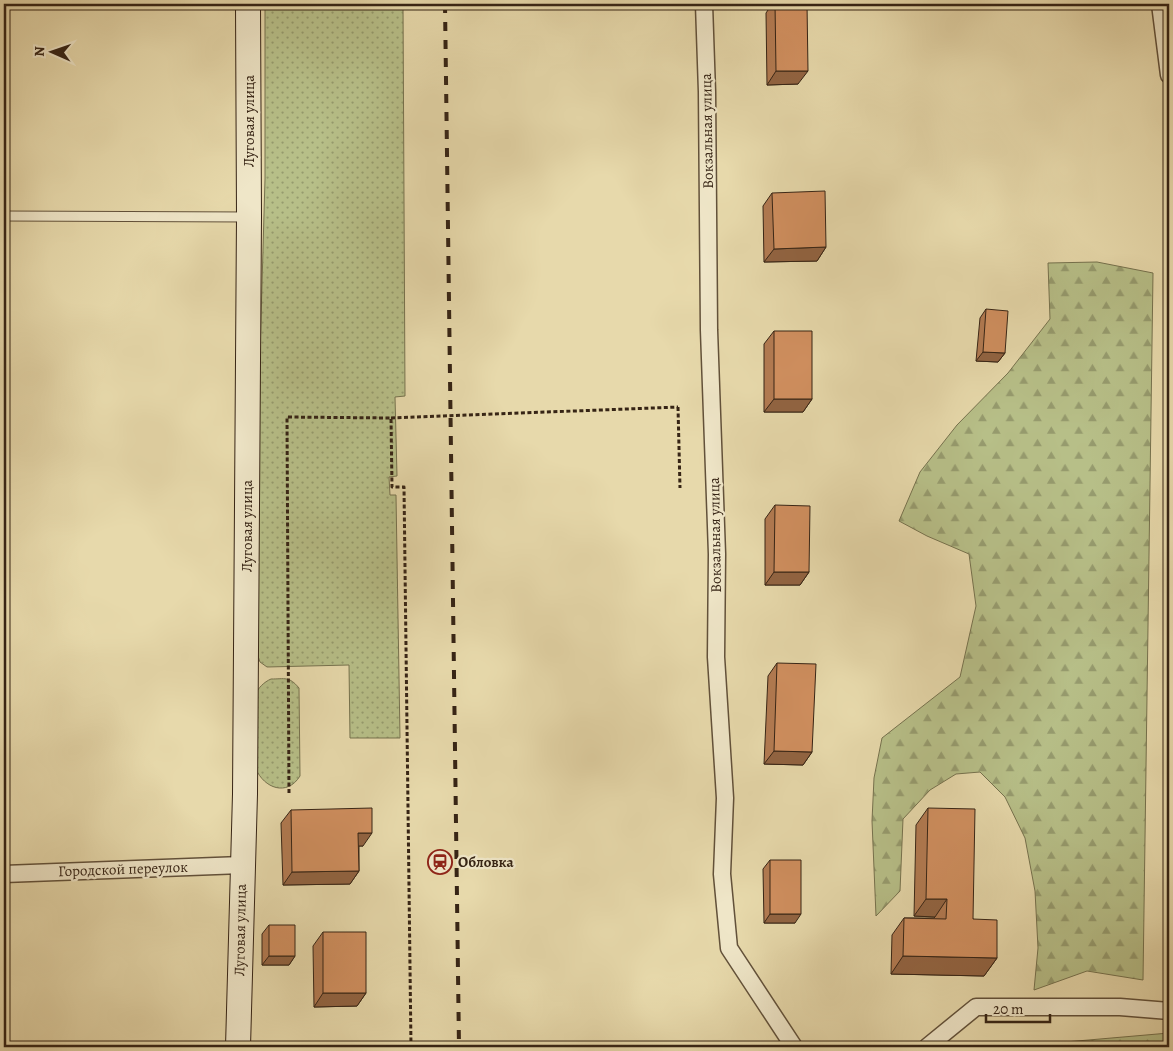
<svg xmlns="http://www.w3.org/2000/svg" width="1173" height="1051" viewBox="0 0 1173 1051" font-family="Alegreya,serif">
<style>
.grass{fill:url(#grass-dots);stroke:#76724e}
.forest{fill:url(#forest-firs);stroke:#76724e}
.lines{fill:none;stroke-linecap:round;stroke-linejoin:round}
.service-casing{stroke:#62513a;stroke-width:11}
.minor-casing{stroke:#62513a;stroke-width:19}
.secondary-casing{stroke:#362415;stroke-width:26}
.path{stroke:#362415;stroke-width:3;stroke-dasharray:4 2.5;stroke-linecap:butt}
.service{stroke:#efe6c8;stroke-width:9}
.minor{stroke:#efe6c8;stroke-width:16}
.secondary{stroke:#efe6c8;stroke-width:24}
.rail{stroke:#362415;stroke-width:4;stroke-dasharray:9 9;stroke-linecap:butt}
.path-bridge{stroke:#362415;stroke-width:3;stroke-dasharray:4 2.5;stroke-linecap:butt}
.wall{fill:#b37b52;stroke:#362415}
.shaded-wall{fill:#926442;stroke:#362415}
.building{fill:#d08f5f;stroke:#362415}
.labels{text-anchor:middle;stroke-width:4.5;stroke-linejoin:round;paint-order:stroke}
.street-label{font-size:15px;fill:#362415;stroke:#efe6c8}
.poi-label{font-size:15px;font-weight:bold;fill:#362415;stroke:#efe6c8;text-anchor:start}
</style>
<defs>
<pattern id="grass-dots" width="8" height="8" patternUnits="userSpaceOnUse" patternTransform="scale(1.25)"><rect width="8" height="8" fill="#b7bf88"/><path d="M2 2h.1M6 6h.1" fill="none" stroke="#969b6e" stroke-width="1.8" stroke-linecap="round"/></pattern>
<pattern id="forest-firs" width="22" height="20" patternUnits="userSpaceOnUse" patternTransform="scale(1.25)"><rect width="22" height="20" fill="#b7bf88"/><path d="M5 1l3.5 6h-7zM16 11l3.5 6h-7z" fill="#969b6e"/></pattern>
</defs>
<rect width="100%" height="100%" fill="#e7d9ab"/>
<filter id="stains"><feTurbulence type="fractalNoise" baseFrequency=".004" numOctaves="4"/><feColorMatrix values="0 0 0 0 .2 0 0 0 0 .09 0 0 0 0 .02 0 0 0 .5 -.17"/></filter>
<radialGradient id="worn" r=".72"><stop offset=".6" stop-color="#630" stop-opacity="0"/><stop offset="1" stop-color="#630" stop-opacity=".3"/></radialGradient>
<!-- grass -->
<path class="grass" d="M265 4H403L405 396 395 397 397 476 389 477 390 495H396L400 738H350L349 665 267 667 260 662 257 653 260 355 265 179Z
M271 679C285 679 289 676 299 688L300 776C287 797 264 788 256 769 253 763 253 700 255 695 258 688 264 682 271 679Z"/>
<!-- forest -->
<path class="forest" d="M1097 262 1153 273 1143 980 1087 971 1034 990 1038 948 1035 891 1025 838 1005 797 980 772 956 774 930 790 903 819 900 891 876 916 872 821 874 778 882 738 960 677 976 606 969 554 927 536 899 521 920 472 957 425 1008 373 1050 319 1048 263Z
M1169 1033V1047H1007H1008Z"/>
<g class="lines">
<defs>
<path id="service" d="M4 216 248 217"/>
<path id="minor" d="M704 4 707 92 709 330 717 554 716 657 725 798 722 874 729 948 794 1047
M1160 4 1169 75
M4 874 242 865
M927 1047 976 1007H1120L1169 1011"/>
<path id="secondary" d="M238 1047 245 794 249 217 248 4"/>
</defs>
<!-- service casing -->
<use href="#service" class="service-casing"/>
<!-- minor casing -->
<use href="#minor" class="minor-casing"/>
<!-- secondary casing -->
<use href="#secondary" class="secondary-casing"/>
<!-- path -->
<path class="path" d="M678 407 680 488
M289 793 287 417 391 418 392 487H404L411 1047"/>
<!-- service -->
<use href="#service" class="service"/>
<!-- minor -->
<use href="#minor" class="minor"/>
<!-- secondary -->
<use href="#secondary" class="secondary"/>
<!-- rail -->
<path class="rail" d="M445 4 459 1047"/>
<!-- path-bridge -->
<path class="path-bridge" d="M391 418 678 407"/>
</g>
<!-- wall -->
<path class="wall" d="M772 4H807L798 84 767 85 766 13Z
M772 193 826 247 817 261 764 262 763 206Z
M986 309 1005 353 998 362 976 361 980 318Z
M774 331 812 399 803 412H764V344Z
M775 505 809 572 800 585H765V519Z
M777 663 812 752 803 765 764 764 768 676Z
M928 808 973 919 997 958 984 976 891 974 892 935 904 918H934L935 917 914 916 916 825Z
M291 810 363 846H359V871L350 884 283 885 281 823Z
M770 860 795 923H764L763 869Z
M269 925 295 956 289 965H262V934Z
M323 932 366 993 357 1006 314 1007 313 946Z"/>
<!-- shaded-wall -->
<path class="shaded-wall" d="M776 71H808L798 84 767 85Z
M826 247 817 261 764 262 774 249Z
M983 352 1005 353 998 362 976 361Z
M774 399H812L803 412H764Z
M774 572H809L800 585H765Z
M774 751 812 752 803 765 764 764Z
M358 833H372L363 846H349Z
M359 871 350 884 283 885 292 872Z
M926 899H947L935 917 914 916Z
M770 914H801L795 923H764Z
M269 956H295L289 965H262Z
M903 956 997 958 984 976 891 974Z
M323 993H366L357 1006 314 1007Z"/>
<!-- building -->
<path class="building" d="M775 4H807L808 71H776Z
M825 191 826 247 774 249 772 193Z
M986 309 1008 311 1005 353 983 352Z
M774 331H812V399H774Z
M775 505 810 506 809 572H774Z
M777 663 816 664 812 752 774 751Z
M372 808V833H358L359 871 292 872 291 810Z
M928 808 975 809 973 919 997 920V958L903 956 904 918 946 919 947 899H926Z
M770 860H801V914H770Z
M269 925H295V956H269Z
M323 932H366V993H323Z"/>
<!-- icons -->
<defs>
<symbol id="station-ring" viewBox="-11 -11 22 22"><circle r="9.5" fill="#efe6c8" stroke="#8f2418" stroke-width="1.5"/><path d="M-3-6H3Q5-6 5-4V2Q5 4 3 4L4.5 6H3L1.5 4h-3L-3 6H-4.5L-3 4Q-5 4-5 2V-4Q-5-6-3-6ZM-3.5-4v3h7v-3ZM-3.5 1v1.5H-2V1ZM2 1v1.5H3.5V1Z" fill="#8f2418"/></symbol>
</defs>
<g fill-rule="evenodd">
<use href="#station-ring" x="426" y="848" width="28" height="28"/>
</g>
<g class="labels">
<!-- street labels -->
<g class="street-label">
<text transform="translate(249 121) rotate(-90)" y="5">Луговая улица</text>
<text transform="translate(707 131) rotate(-91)" y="5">Вокзальная улица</text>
<text transform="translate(247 526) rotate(-90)" y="5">Луговая улица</text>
<text transform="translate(715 535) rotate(-91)" y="5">Вокзальная улица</text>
<text transform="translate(123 869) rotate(-2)" y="5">Городской переулок</text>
<text transform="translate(240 930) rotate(-89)" y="5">Луговая улица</text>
</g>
<!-- poi labels -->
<g class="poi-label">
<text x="458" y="867">Обловка</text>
</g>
</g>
<!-- margin -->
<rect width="1173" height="1051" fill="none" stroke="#e7d9ab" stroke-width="20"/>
<rect x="5" y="5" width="1163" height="1041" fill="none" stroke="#362415" stroke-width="2.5"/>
<rect x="10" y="10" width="1153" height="1031" fill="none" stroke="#362415"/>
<!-- north arrow -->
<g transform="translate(52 52) rotate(272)" stroke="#efe6c8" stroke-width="4" paint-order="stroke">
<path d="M0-4L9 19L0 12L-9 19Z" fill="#362415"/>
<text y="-8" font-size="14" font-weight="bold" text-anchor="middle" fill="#362415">N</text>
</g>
<!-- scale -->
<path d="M986 1014v8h64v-8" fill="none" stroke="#362415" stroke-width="2.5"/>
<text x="993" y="1014" font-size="15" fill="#362415" stroke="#efe6c8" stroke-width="4" paint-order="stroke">20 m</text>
<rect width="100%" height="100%" filter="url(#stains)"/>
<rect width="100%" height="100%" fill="url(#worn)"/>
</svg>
